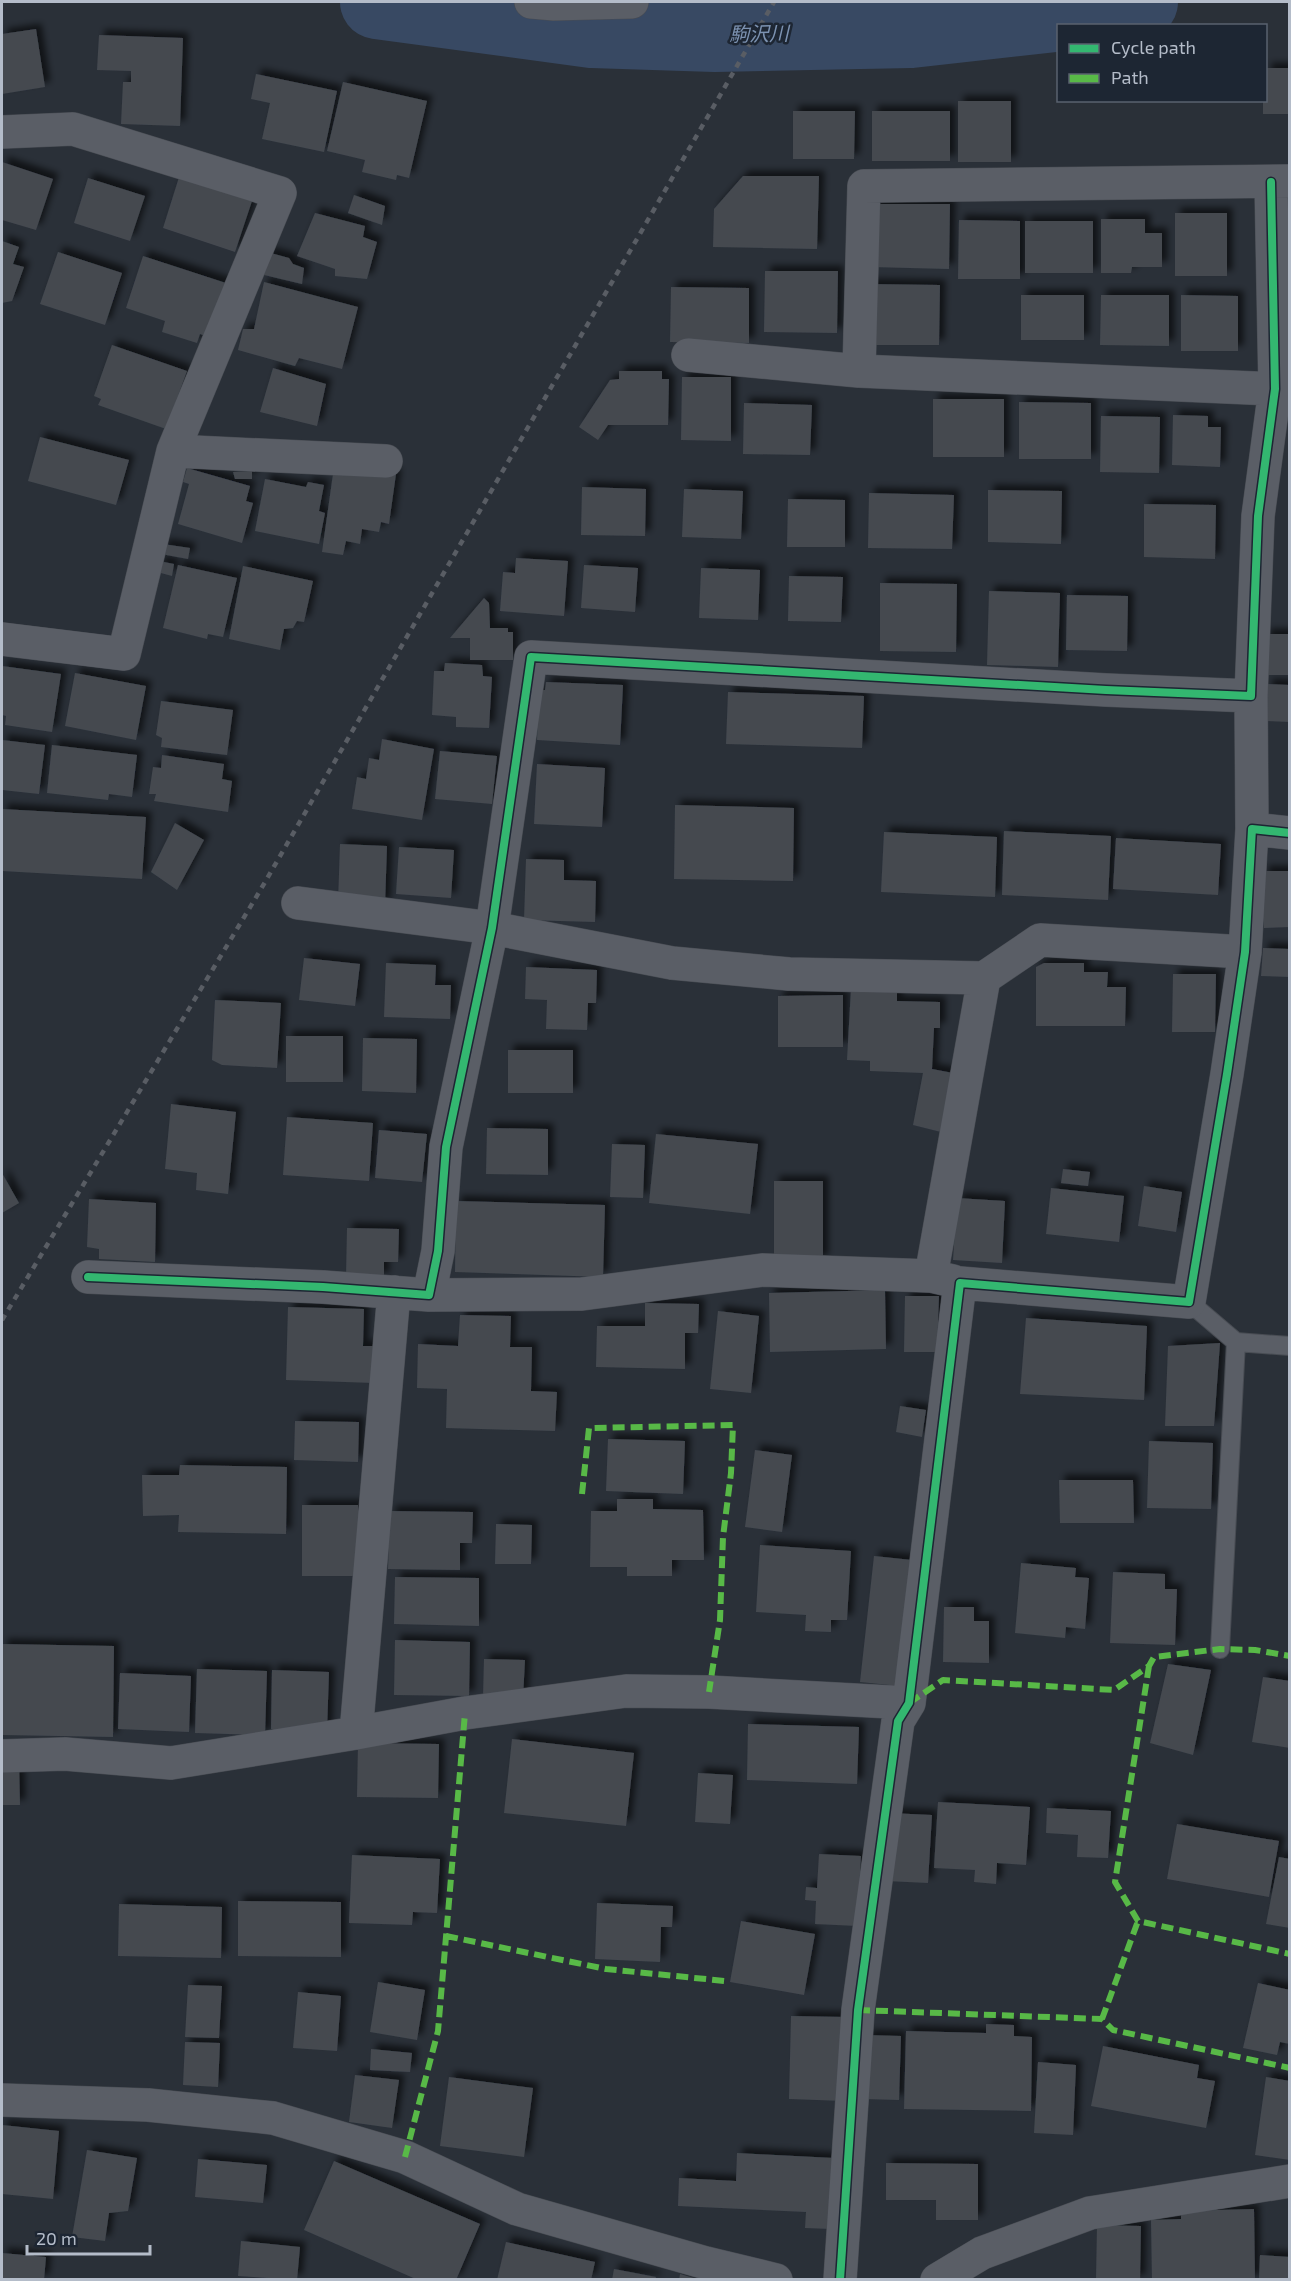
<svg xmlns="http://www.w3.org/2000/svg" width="1291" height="2281" viewBox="0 0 1291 2281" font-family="'Exo 2','Noto Sans JP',sans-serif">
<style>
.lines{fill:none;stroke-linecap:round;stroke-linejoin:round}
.river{stroke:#384963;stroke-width:74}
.building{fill:#444950;filter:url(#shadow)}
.lane-casing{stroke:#484c53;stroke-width:20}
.street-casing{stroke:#484c53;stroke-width:34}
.lane{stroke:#5a5e66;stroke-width:18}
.street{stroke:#5a5e66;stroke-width:33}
.rail{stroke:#595d64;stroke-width:4.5;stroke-dasharray:6 6;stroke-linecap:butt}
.quiet{stroke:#58b947;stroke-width:6;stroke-dasharray:12 6;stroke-linecap:butt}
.cycleway-casing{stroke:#1d2633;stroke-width:11}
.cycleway{stroke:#33b770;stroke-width:8}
.labels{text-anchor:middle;stroke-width:5;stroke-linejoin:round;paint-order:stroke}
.water-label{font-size:20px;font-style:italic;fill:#7c92b1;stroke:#1d2633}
</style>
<defs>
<filter id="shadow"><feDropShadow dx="5.5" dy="-5.5" stdDeviation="3" flood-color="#0009"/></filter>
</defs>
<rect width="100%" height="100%" fill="#2a3038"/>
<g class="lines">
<!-- river -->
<path class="river" d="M377 2 592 31 715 35 911 31 1091 11 1141 2"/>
</g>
<!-- building -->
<path class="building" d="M36 29 45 87 2 94V34Z
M99 35 183 38 180 126 121 124 123 82H131V71L97 70Z
M1266 68H1290V114H1263V100H1266Z
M256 74 337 91 324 152 262 139 270 103 251 99Z
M343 82 427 101 409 178 397 175 396 180 362 172 365 160 327 151Z
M958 101H1011V162H958Z
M793 111H855L854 159H793Z
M872 111H950V161H872Z
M2 162 53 179 36 230 2 220Z
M180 174 253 198 235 252 163 228Z
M743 176H819L817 249 713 247 714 209Z
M88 178 145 196 130 241 74 223Z
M354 195 385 206 382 225 348 213Z
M872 204H950L949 269 870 267Z
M315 213 365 226 363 237 377 242 367 279 335 276V269L297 256Z
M1175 213H1227V276H1175Z
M1101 219H1145V233H1162V267H1132L1131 273H1101Z
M959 220 1020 221V279H958Z
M1025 221H1093V273H1025Z
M2 241 19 247 13 264 24 267 12 301 2 303Z
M58 252 122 273 105 325 40 304Z
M267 252 289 258 293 264 304 268 302 284 260 274Z
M143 256 229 284 211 338 200 334 197 343 162 332 165 321 126 308Z
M765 271H838L837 333 764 332Z
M264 282 358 307 342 369 299 358 295 366 238 350 243 329H254Z
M868 284 940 285 939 345H867Z
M671 287 749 288V343L670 342Z
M1021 295H1084V340H1021Z
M1101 295H1169V346L1100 345Z
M1181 295 1238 296V351H1181Z
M112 345 187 371 166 429 98 405 101 399 94 396Z
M273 368 326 384 317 426 260 412Z
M619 371H662V379H669L668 425H608L598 440 579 427 610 380 619 379Z
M682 377H731V441L681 440Z
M933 399H1004V457H933Z
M1019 402 1091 403V459H1019Z
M744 403 812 405 810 455 743 454Z
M1173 415 1208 416V427H1221L1220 467 1172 465Z
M1101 416 1160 417 1159 473 1100 472Z
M40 437 129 460 116 505 28 481Z
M348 467 396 474 389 524 381 522 379 532 362 529 360 544 346 541 343 555 322 552 333 474 347 476Z
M187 468 250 486 246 501 253 503 242 543 178 524 189 484 183 482Z
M252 471V479H235L233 472Z
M265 479 306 487 308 482 324 485 319 511 325 513 319 544 255 531Z
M582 487 646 489 645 536 581 535Z
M684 489 743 491 741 539 682 537Z
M988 490 1062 491 1061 544 988 542Z
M869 493 954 495 952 549 868 548Z
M788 499 845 500V547H787Z
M1144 504 1216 505 1215 559 1144 557Z
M163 544 190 548 188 559 161 554Z
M516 558 568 561 564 616 500 611 503 572 515 573Z
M159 561 174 564 172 576 157 572Z
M178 565 237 578 223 637 208 634 207 639 163 628Z
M584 565 638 568 635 612 581 608Z
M243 566 313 581 304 622 297 621 293 628 284 629 280 650 229 639Z
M701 568 760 570 758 620 699 618Z
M789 576 843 577 841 622 788 621Z
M880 583 957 584 956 652 880 651Z
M989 591 1060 593 1058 667 987 665Z
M1067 595 1128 596 1127 651 1066 650Z
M484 598 489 603 490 628H508V632H513V660H470V638H450Z
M1265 634H1290V675H1265Z
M445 663 482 665 483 676 492 677 489 728 456 727V717L432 715 434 671H444Z
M2 666 61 674 52 732 5 725 6 716 2 715Z
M75 673 146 686 136 740 65 726Z
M546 682 623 685 620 745 537 740 539 690H545Z
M1267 684 1290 685V722L1266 721Z
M728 692 864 696 862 748 726 744Z
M161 701 233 710 227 755 161 747 162 738 156 735Z
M382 739 434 749 422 820 352 809 357 777 366 779 369 758 379 760Z
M2 740 45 745 39 794 2 790Z
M52 745 137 755 132 797 109 794 108 800 47 793Z
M440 751 497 756 492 804 435 799Z
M162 755 224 764 222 779 232 781 228 812 154 801 156 794H149L153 767 161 768Z
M537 764 605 768 602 827 534 824Z
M675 805 794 808 793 881 674 879Z
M2 809 146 817 142 879 2 871Z
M175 823 204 840 177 890 151 872Z
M1004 831 1111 836 1108 900 1002 895Z
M884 832 997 837 995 897 881 892Z
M1116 838 1221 844 1218 895 1113 889Z
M340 844 387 846 385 905 338 903Z
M399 847 454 850 451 898 396 894Z
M526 859 564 860V880L596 881 595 922 524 920Z
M1263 871H1290V927L1264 928Z
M1263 948 1290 949V977L1261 976Z
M304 958 360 964 355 1006 299 1000Z
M386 963 436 965 435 985H451L450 1019 384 1017Z
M1044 963H1084V972H1108L1107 987H1126L1125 1026H1036V967Z
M526 967 597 970 596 1003H588L587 1030 546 1029 547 1000 525 999Z
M1173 974H1216L1215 1032H1172Z
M851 989 897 990V1001L940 1002V1028H934L932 1069 953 1073 941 1132 913 1125 923 1073 870 1071V1061L847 1060Z
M843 995V1047H778V996Z
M215 1000 281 1003 277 1068 222 1065 212 1060Z
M286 1036H343V1082H286Z
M363 1038 417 1039 416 1093 362 1091Z
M508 1050H573V1093H508Z
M171 1104 236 1112 228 1194 196 1190 197 1173 165 1169Z
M287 1117 373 1123 369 1181 283 1175Z
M487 1128 548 1129V1175L486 1174Z
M379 1130 427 1134 422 1182 375 1178Z
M656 1134 758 1144 750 1214 649 1203Z
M612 1144 645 1145 643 1198 610 1197Z
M1063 1169 1090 1172 1088 1186 1061 1183Z
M2 1173 19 1203 2 1213Z
M774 1181H823V1261H774Z
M1144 1186 1182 1192 1176 1232 1138 1226Z
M1051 1188 1124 1196 1119 1242 1046 1234Z
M957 1198 1005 1201 1002 1263 953 1260Z
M89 1199 156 1203 155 1262 99 1259V1249L87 1247Z
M456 1201 605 1205 603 1277 455 1272Z
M347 1228 399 1229 398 1262H384V1278L346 1277Z
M885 1290 886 1349 770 1352 769 1293Z
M905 1296H939L937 1352H904Z
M645 1303 699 1304 698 1333H685V1369L596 1367 597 1326H645Z
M288 1307 364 1309 363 1346H375L374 1383 286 1380Z
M718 1311 759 1316 751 1393 710 1389Z
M460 1315 511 1316 510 1347H532L531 1391 557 1392 555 1431 446 1428 447 1389 417 1388 418 1344 458 1346Z
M1026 1318 1147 1326 1144 1400 1020 1394Z
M1220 1343 1214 1426H1165L1168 1346Z
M900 1406 926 1410 922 1437 896 1432Z
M295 1421 359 1422 358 1462 294 1460Z
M608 1439 685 1441 683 1494 606 1491Z
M1149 1441 1213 1443 1211 1509 1147 1508Z
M755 1450 792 1455 782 1532 745 1527Z
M180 1465 287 1467 286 1534 178 1532 179 1515 143 1516 142 1475H179Z
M1059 1480H1133L1134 1523H1060Z
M617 1499H653V1509L703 1510 704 1560H672V1576H627V1567H590L591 1511H617Z
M302 1505H358V1576H302Z
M390 1511 473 1512 472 1543H460V1570L388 1569Z
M496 1524 532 1525 531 1564H495Z
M760 1545 851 1551 847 1620H831V1632L805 1631 806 1615 756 1612Z
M874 1556 912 1560 899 1686 860 1682Z
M1021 1563 1076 1568 1075 1577 1089 1578 1085 1629 1066 1627 1065 1638 1015 1633Z
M1113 1572 1165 1574V1589H1177L1175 1645 1110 1643Z
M395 1577 479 1578V1626L394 1624Z
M944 1607H974V1621H989V1663L943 1662Z
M395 1640 470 1642 469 1696 394 1695Z
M2 1644 114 1646 113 1737 2 1735Z
M484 1659 525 1660 523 1698 483 1697Z
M1168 1664 1211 1670 1193 1755 1150 1743Z
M197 1669 267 1671 265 1735 195 1733Z
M272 1670 329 1672 327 1731 271 1729Z
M120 1673 191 1676 189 1732 118 1729Z
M1263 1677 1290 1681V1748L1252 1742Z
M748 1724 859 1727 857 1784 747 1780Z
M512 1739 634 1753 626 1826 504 1813Z
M358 1743 439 1744 438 1798 357 1797Z
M2 1760H19L20 1805H2Z
M698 1773 733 1775 730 1824 695 1822Z
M938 1802 1030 1807 1026 1865 997 1863 996 1884 974 1882 975 1870 934 1868Z
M1047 1808 1111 1811 1108 1858 1077 1857 1078 1835 1046 1833Z
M890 1813 932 1815 928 1883 886 1881Z
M1177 1824 1279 1841 1269 1897 1167 1879Z
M819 1854 861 1856 857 1926 815 1924 816 1901 805 1900 806 1887 817 1888Z
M352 1855 440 1859 437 1913 413 1912 412 1925 349 1923Z
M1279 1857 1290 1859V1928L1266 1924Z
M238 1901 341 1902V1957L238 1956Z
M597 1903 673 1906 672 1927H661L660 1962 595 1959Z
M119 1904 222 1907 221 1958 118 1956Z
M741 1921 815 1934 804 1995 730 1982Z
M378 1982 425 1990 417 2040 370 2032Z
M1258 1983 1290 1990V2044L1280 2042 1277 2055 1243 2048Z
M188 1985 222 1986 219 2038 185 2037Z
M298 1992 341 1996 337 2051 293 2048Z
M791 2016 846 2017 844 2101 789 2099Z
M986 2024 1014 2025V2036L1032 2037 1031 2111 904 2109 906 2031 986 2033Z
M866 2035 901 2036 899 2100 863 2099Z
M185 2042 220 2043 218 2087 183 2085Z
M1103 2046 1199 2065 1197 2078 1215 2081 1206 2128 1091 2106Z
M371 2049 412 2053 410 2072 370 2070Z
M1038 2062 1076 2065 1073 2135 1034 2133Z
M355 2075 399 2080 392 2128 349 2122Z
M449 2077 533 2088 524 2157 440 2146Z
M1266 2077 1290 2081V2160L1255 2155Z
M2 2125 59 2131 53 2199 2 2194Z
M87 2150 137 2158 128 2211 109 2213 105 2241 72 2237Z
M737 2153 834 2158 831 2229 805 2228 806 2212 678 2206 679 2178 736 2181Z
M198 2159 267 2165 263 2203 195 2197Z
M334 2161 480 2224 456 2280H418L304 2230Z
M886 2163 978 2164V2220H936V2200H886Z
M1254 2209 1255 2280H1152L1151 2220 1181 2219V2211Z
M1097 2225 1141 2226 1140 2280H1096Z
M241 2241 300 2247 297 2280 238 2276Z
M506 2242 595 2262 591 2280H497Z
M2 2253 46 2257 44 2280H2Z
M1260 2255 1290 2257V2280H1259Z
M614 2269 656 2277 655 2280H612Z
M680 2274 697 2279V2280H679Z"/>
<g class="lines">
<defs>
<path id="lane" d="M1189 1302 1236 1342
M1220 1649 1236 1342 1290 1346"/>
<path id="street" d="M531 2 554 4 632 2
M2 132 73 129 280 193 173 451 124 654 2 639
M688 355 859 371 1275 389
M859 371 864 186 1290 181
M173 451 386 461
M1251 696 1252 829
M298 903 492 928 672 963 789 974 984 978 931 1276
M984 978 1040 940 1245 952
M88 1277 323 1287 429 1295 438 1251 446 1147 492 928 531 657 1106 690 1251 696 1258 516 1275 389 1271 182
M394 1292 356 1733 465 1713 626 1691 709 1692 909 1703
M429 1295 582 1294 762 1270 931 1276 953 1281
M2 1756 65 1754 171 1763 356 1733
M2 2100 148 2105 273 2118 405 2157 517 2209 706 2263 776 2280
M840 2280 858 2010 898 1721 909 1703 960 1283 1189 1302 1227 1074 1245 952 1252 829 1290 833
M937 2280 982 2253 1090 2213 1290 2181"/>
</defs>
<!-- lane casing -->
<use href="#lane" class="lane-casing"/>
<!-- street casing -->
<use href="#street" class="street-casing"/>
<!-- lane -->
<use href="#lane" class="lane"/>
<!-- street -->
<use href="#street" class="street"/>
<!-- rail -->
<path class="rail" d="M2 1320 261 889 774 2"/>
<!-- quiet -->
<path class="quiet" d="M582 1494 589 1428 733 1425 731 1473 723 1537 720 1620 709 1692
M1149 1666 1115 1882 1138 1921 1290 1954
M909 1703 943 1680 1114 1690 1149 1666 1154 1657 1220 1649 1255 1650 1290 1656
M446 1936 606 1969 725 1981
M858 2010 1102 2019 1113 2030 1290 2068
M1102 2019 1138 1921
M405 2157 438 2031 465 1713"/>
<defs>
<path id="cycleway" d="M88 1277 323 1287 429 1295 438 1251 446 1147 492 928 531 657 1106 690 1251 696 1258 516 1275 389 1271 182
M840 2280 858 2010 898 1721 909 1703 960 1283 1189 1302 1227 1074 1245 952 1252 829 1290 833"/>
</defs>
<!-- cycleway casing -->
<use href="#cycleway" class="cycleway-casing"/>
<!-- cycleway -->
<use href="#cycleway" class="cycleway"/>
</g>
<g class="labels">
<!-- water labels -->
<g class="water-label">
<text transform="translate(759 34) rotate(-1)" y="7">駒沢川</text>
</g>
</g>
<!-- border -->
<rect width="1291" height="2281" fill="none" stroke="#b4bcc9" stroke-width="6"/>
<!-- legend -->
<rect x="1057" y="24" width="210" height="78" fill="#1d2633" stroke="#59626f" stroke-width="1.5"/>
<rect x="1069" y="44" width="30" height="9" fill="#33b770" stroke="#59626f" stroke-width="1.5"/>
<text x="1111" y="54" font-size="18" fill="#b4bcc9">Cycle path</text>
<rect x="1069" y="74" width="30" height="9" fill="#58b947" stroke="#59626f" stroke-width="1.5"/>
<text x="1111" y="84" font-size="18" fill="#b4bcc9">Path</text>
<!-- scale -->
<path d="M27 2245v9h123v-9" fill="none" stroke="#b4bcc9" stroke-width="3"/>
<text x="36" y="2245" font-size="18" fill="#b4bcc9" stroke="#1d2633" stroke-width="4.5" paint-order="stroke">20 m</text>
</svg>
